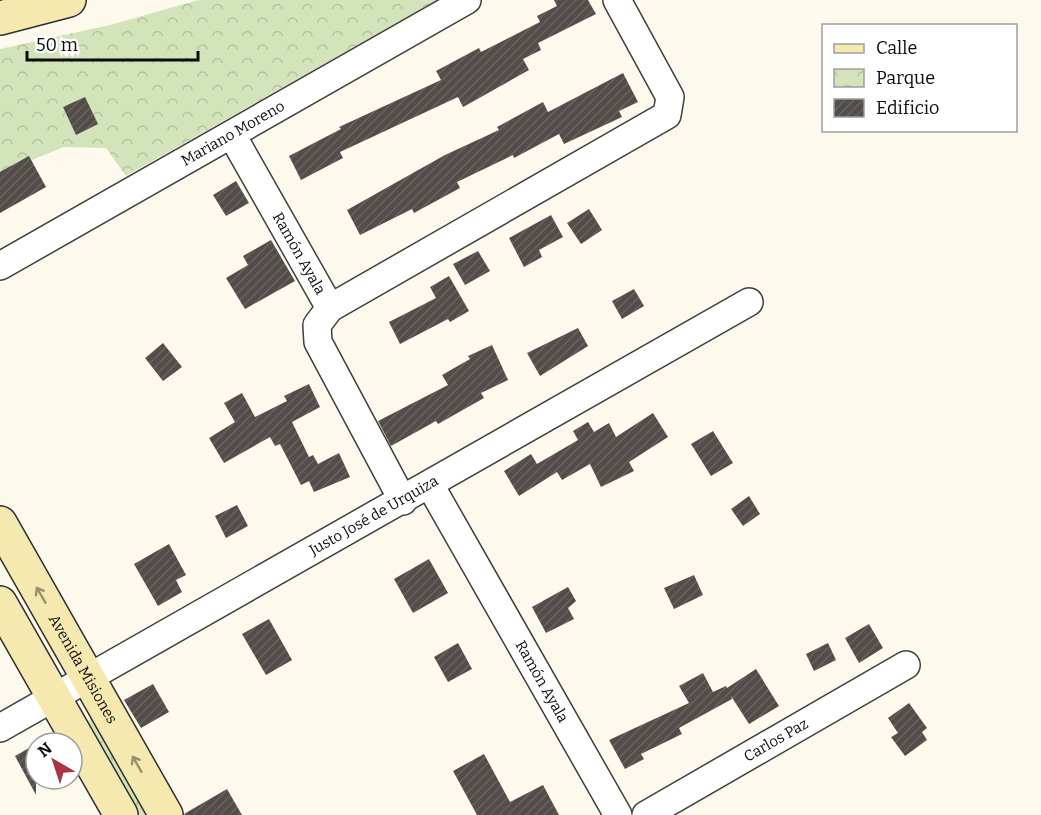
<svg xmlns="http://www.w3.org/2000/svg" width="1041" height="815" viewBox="0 0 1041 815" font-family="Bitter,serif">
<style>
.grass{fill:url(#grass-tufts)}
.park{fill:url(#park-crowns)}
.building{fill:url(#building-hatch)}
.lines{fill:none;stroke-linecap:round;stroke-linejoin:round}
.minor-casing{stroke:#3f3f3f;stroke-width:30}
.secondary-casing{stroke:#2e2e2e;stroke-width:36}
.minor{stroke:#fff;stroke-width:27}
.secondary{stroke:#f6e9af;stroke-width:33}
.oneway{stroke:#98916e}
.labels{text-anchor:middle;stroke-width:6;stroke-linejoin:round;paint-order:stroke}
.street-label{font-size:15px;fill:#0c0c0c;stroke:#fff}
</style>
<defs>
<pattern id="grass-tufts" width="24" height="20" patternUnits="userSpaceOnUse" patternTransform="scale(1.5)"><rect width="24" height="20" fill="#d3e4ba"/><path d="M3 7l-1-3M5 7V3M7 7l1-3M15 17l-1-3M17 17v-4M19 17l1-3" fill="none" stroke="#b4c29f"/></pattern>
<pattern id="park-crowns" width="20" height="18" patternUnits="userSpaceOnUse" patternTransform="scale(1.5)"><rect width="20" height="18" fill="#d3e4ba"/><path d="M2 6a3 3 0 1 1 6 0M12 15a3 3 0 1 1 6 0" fill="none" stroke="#b4c29f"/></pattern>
<pattern id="building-hatch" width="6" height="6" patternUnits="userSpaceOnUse" patternTransform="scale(1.5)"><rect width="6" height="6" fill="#534d4a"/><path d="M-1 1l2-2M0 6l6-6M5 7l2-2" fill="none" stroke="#676260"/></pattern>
</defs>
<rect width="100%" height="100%" fill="#fdf9ed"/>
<!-- grass -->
<path class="grass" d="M94 717 151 815H129L78 727Z"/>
<!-- park -->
<path class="park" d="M198 0H437L126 176 106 148 64 147 0 173V49L110 25Z"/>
<!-- building -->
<path class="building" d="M554 0H588L596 14 538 43 541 50 523 59 529 70 481 97 463 107 458 97 340 152 343 158 301 180 289 156 341 129 339 127 441 80 436 71 479 48 481 52 540 22 537 16 557 6Z
M623 73 638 102 619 111 622 117 564 144 559 134 514 158 513 155 457 182 460 188 414 213 412 209 360 235 347 210 445 155 499 130 497 127 543 102 548 112Z
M85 97 98 124 76 135 63 107Z
M29 156 46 187 0 213V172Z
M236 181 249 203 226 216 213 195Z
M589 209 602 230 581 244 567 223Z
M551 215 563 237 539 250 542 257 524 267 509 238Z
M271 240 295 281 245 309 226 278 248 265 243 256Z
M478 251 490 271 465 285 453 264Z
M449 276 469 311 450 322 448 319 400 344 389 322 436 298 430 287Z
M634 289 644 306 622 319 612 301Z
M578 328 588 346 540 376 527 353Z
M163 343 182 367 163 381 145 358Z
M492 345 508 380 481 393 484 398 438 424 436 421 391 446 378 421 448 385 442 375 470 359 468 356Z
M309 384 320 407 292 422 309 457 313 455 318 464 339 453 350 477 314 492 309 481 301 485 280 444 275 446 270 437 224 463 209 438 235 422 224 403 242 393 255 417 287 401 284 396Z
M653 413 668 437 629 462 634 471 601 487 590 464 562 480 557 472 519 496 504 471 531 454 537 464 578 440 573 431 588 422 594 432 609 423 616 437Z
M713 431 733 463 711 476 691 444Z
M749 496 760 514 743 526 731 509Z
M237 505 248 526 226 538 215 516Z
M169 544 186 575 176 580 182 592 158 606 134 564Z
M429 559 448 593 413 613 394 579Z
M694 575 703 595 674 609 664 588Z
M568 587 576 601 568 608 574 619 546 633 532 607Z
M269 619 292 660 266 675 242 634Z
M869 624 883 648 859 663 845 638Z
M458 643 472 669 448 682 434 657Z
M828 643 836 660 814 671 806 654Z
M756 669 779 706 749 724 731 696 732 699 679 728 682 734 641 754 644 759 625 769 609 740 689 703 679 686 703 673 713 692 726 686 727 688Z
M153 684 169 712 141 728 124 700Z
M909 703 927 728 922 732 927 740 905 756 891 737 898 733 888 718Z
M36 744V795L15 756Z
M484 754 510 802 543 785 559 815H477L453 771Z
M227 789 242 815H185L184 814Z"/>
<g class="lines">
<defs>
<g id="minor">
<path id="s1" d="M232 135 330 308 317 325 318 342 403 501"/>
<path id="s2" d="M0 266 467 0"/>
<path d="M330 308 667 115 670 97 617 0"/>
<path id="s3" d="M430 485 618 815"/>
<path id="s4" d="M0 728 749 302"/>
<path id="s5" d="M646 815 906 665"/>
</g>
<g id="secondary">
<path d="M0 18 69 0"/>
<path id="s6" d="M0 523 166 815"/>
<path d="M0 603 121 815"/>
</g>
</defs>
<!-- minor casing -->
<use href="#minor" class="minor-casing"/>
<!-- secondary casing -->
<use href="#secondary" class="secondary-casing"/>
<!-- minor -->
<use href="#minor" class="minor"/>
<!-- secondary -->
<use href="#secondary" class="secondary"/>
</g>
<!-- one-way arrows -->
<defs><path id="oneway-shaft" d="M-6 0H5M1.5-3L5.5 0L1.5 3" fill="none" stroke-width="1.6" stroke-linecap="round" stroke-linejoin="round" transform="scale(1.5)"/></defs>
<g class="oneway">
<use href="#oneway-shaft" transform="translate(41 595) rotate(-120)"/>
<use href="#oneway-shaft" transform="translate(137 764) rotate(-120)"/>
</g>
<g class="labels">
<!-- street labels -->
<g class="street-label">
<text dy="5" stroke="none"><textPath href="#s2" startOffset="268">Mariano Moreno</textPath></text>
<text dy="5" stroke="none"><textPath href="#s1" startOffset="136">Ramón Ayala</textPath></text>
<text dy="5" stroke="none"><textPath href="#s4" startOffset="430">Justo José de Urquiza</textPath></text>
<text dy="5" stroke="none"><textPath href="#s6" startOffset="168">Avenida Misiones</textPath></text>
<text dy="5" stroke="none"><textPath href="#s3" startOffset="226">Ramón Ayala</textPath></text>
<text dy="5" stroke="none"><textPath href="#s5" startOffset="150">Carlos Paz</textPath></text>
</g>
</g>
<!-- legend -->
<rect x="822" y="24" width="195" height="108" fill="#ffffff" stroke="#9e9e9e" stroke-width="1.5"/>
<rect x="834" y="44" width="30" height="9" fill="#f6e9af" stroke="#9e9e9e" stroke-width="1.5"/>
<text x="876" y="54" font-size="18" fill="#0c0c0c">Calle</text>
<rect x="834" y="69" width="30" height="18" fill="url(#park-crowns)" stroke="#9e9e9e" stroke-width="1.5"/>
<text x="876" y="84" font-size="18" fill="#0c0c0c">Parque</text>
<rect x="834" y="99" width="30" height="18" fill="url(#building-hatch)" stroke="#9e9e9e" stroke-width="1.5"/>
<text x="876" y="114" font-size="18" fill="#0c0c0c">Edificio</text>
<!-- north arrow -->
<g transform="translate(54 761) rotate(321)"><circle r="28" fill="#ffffff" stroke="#9e9e9e" stroke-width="1.5"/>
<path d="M0-4.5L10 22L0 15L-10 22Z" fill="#ac3342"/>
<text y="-9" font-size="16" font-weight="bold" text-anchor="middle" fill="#0c0c0c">N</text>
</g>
<!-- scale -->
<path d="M27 51v9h171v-9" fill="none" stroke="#0c0c0c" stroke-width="3"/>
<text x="36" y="51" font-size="18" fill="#0c0c0c" stroke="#ffffff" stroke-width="4.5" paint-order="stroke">50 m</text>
</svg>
